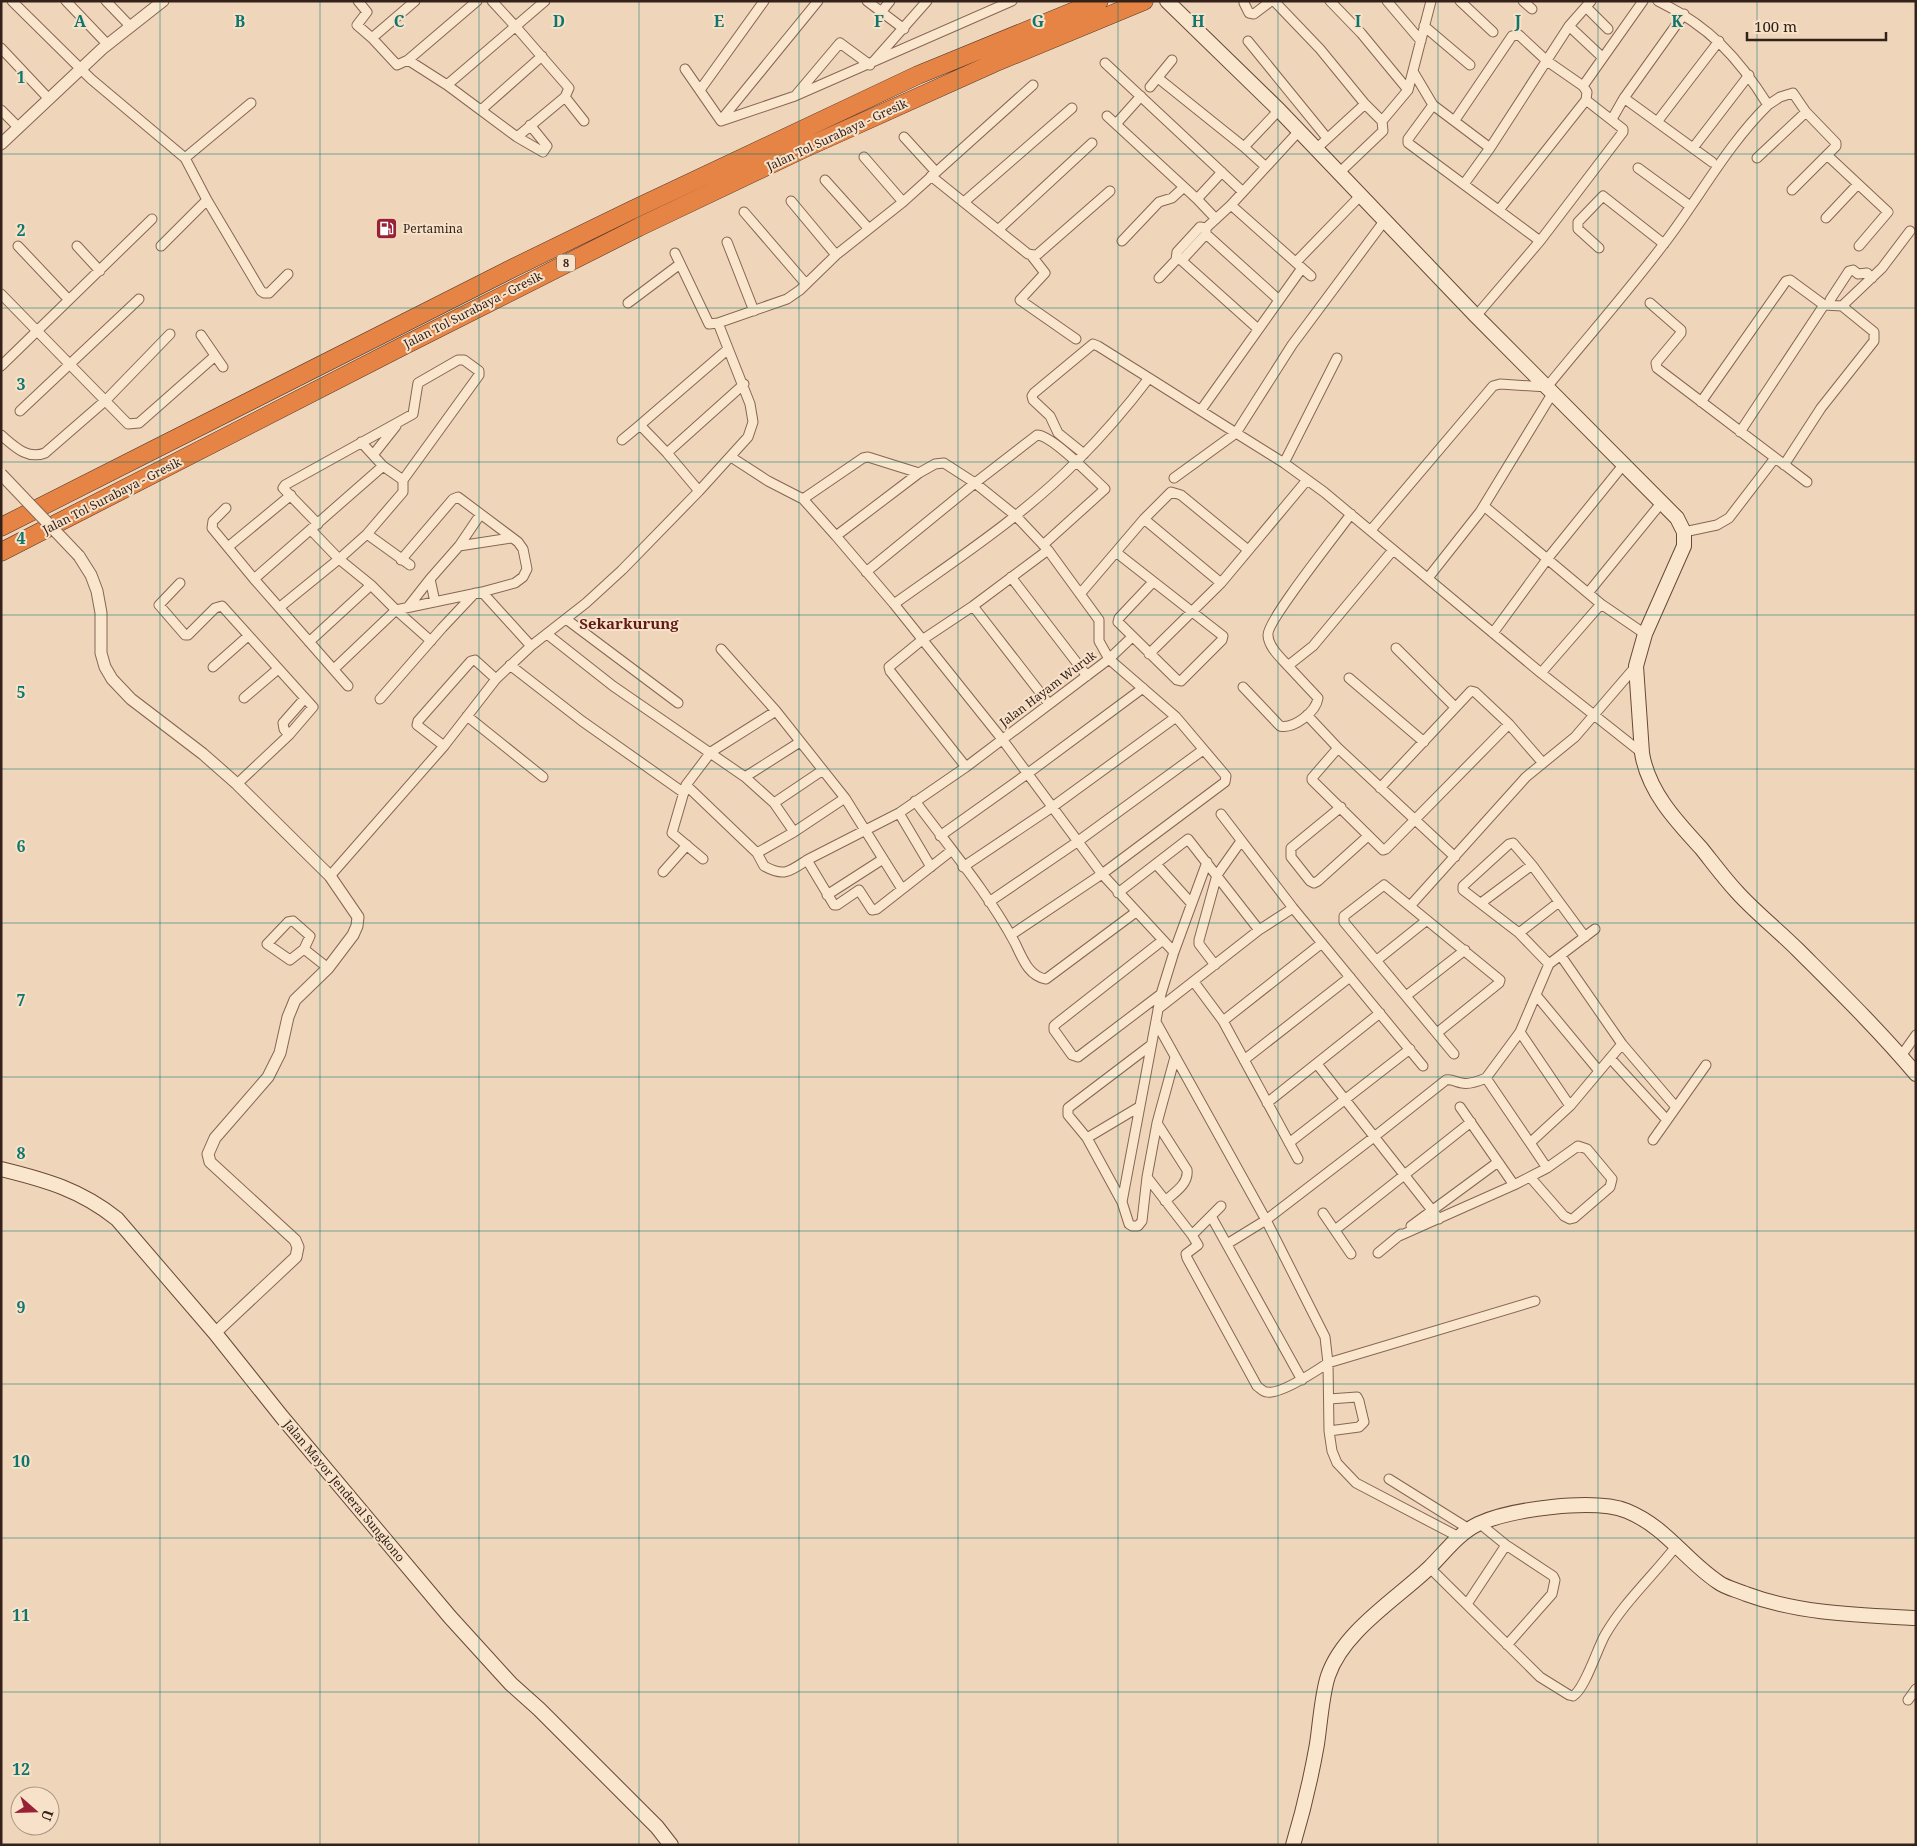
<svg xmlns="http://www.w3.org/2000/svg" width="1917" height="1846" viewBox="0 0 1917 1846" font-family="'Noto Serif',serif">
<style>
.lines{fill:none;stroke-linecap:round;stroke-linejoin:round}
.minor-casing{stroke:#866654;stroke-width:11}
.tertiary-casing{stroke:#866654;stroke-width:13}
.secondary-casing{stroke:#684837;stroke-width:16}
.motorway-casing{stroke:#533629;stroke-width:19}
.minor{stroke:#fae5cd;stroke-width:9}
.tertiary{stroke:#fae5cd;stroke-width:11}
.secondary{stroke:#fae5cd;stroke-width:14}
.motorway{stroke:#e58444;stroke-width:18}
.tertiary-bridge-casing{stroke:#866654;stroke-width:13;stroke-linecap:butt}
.tertiary-bridge{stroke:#fae5cd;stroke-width:11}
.grid{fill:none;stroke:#0f766e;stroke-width:1;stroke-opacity:0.55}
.labels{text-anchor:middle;stroke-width:4;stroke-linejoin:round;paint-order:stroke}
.shield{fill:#f7e2c9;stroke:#6e5c4e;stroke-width:1}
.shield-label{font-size:11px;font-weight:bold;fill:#34221a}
.street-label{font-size:12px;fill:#34221a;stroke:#f7e2c9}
.poi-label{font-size:12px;fill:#34221a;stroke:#f7e2c9;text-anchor:start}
.quarter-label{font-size:15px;font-weight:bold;fill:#631b17;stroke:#f7e2c9}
.grid-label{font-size:16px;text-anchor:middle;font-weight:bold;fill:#0f766e;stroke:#f7e2c9;stroke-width:4;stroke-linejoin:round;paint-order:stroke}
</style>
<rect width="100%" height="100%" fill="#efd6ba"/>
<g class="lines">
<defs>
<path id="minor" d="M12 1 91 79 185 158 207 200 161 246
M66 1 108 45
M106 1 131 27
M358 1 367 12 357 25 372 38 397 65 408 60 477 1
M492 1 516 27 569 88 565 97 517 137
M867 1 904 29
M1274 1 1320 49 1365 104 1382 121 1383 131 1339 173
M1330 1 1361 33 1408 90
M1387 1 1421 41
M1460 1 1493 32
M1523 1 1532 9
M1658 1C1709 26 1738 57 1768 105L1780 97 1793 93 1806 112 1836 143V146L1827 155 1888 212 1859 246
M1244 3 1249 13 1254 14 1271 1
M1586 7 1608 29
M882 11 890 1
M1424 26 1470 65
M1569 26 1602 57
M372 38 415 1
M1248 41 1327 138
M1 48 49 99
M408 60 447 85 517 137 543 152 547 146 530 125
M874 61 927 1
M1105 63 1243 192
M685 69 721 121
M1414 73 1433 105 1490 148
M1158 78 1244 147 1266 167
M447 85 545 1
M1583 86 1643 1
M1150 87 1172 60
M700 90 764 1
M796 95 839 44 840 43 870 65
M565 97 584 121
M1624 98 1712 162
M1433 105 1408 139V143L1540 241
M1 110 19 128
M481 110 542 56
M1107 116 1197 199 1216 219
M1612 119 1624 98 1684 14
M721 120 818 1
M1455 120 1512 36 1519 35 1547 61 1583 86 1587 92 1586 100 1623 129V132L1540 241 1476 316
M721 121 795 96 1012 1
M1382 121 1408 90 1431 1
M1657 122 1719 41
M1116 124 1141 96
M904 137 936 172
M1244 147 1279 110
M1693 148 1749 75
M1316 149 1365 104
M864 157 903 202
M185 158 251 103
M1757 158 1806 112
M1638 168 1690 206
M931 176 1028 254 1034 255 1038 254 1110 191
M825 180 869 229
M1464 184 1490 148 1569 26 1591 1
M1792 190 1827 155
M1197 199 1222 172
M207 200 261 291 264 293H269L288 274
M791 201 836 255
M964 202 1072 108
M1231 205 1311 276
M1499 210 1586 100
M744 212 806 284
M1826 218 1858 184
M998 230 1092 143
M1206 234 1279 300
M1122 241 1159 202 1172 198 1184 187
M727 242 754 311
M18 246 69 300
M77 246 100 271
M1599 248 1578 229V222L1603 196 1664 244
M675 253 709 324 718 323 787 299 800 290 836 255 903 202 1033 85
M1031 255 1045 273 1020 300 1076 339
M1176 260 1177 252 1200 227 1206 228
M1181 260 1258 329
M1296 262 1361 195
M1159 278 1176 260 1183 259 1206 234V228L1231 205 1299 131
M1 294 128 424 139 423 215 356
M628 303 680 264
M1650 303 1681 330V333L1656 363 1657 368 1807 482
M1830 304V300L1849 271 1853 270 1858 274 1867 273 1872 278
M201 335 223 367
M1 366 152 219
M1701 402 1786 281 1790 280 1824 305
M1201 410 1302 268
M20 411 139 299
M1740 432 1824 305 1842 306 1882 268 1910 231
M1 435C14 446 27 460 45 453L106 400 170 334
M622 440 640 425
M667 453 744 384
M1084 454 1058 433 1050 416 1033 400 1032 396 1034 393 1093 344 1098 346 1149 378
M373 455 396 426
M731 457 768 481 803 499 836 536 894 604 1002 739 1102 874 1174 952
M1284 463 1337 358
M1784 465 1821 408 1874 341V332L1842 306
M1174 478 1236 433 1284 463 1324 492 1541 673 1642 753
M699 491 667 453 640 425 727 350
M803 499 863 458 868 457 919 473 935 464 944 463 975 483 1016 516 1048 550 1099 620V641L1109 659 1176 717 1226 776 1225 782 1102 874 1011 935
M1484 506 1601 604 1645 634
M226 508 213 521 212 528 254 579 348 686
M1144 519 1221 583
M318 524 283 488 285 485 413 414 418 383 458 360H464L479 371V375L403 480
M311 530 339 559 371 585 396 610 431 641
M1371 530 1493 386 1500 384 1547 387C1585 340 1626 294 1663 245 1698 200 1727 145 1768 105
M1684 532 1717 525 1729 518 1775 458
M367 534 410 565
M836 536 919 473
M459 546 511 538
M228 547 291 495
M1117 553 1223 636 1222 640 1181 681 1177 680 1118 622 1119 618 1153 582
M866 572 975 483 1037 435C1052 435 1093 478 1105 489L1043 545
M1011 577 1087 676
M1428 578 1480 512 1552 394
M254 579 383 466
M430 579 435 602
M180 583 159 605 185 635H188L215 608 222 606 313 707 289 735 237 784
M482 592 531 646
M1588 593 1662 502
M1080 594 1144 519 1171 492 1181 495 1248 550
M894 604C957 559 1023 516 1077 461 1103 435 1127 407 1149 378L1236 433 1292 345 1385 220
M973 606 1049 704
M280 607 339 559 367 534 403 492V480L383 466 361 442
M408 607 430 579 459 546 480 515
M566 619 678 703
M1493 633 1548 558 1624 464
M547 634 613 686 745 777 774 803 794 832
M309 642 371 585
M1396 648 1455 707
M721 649 776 711 845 798 902 889
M1149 654 1221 583 1307 480
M510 665 582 721 684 793
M213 667 248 636
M1289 667C1282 659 1268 647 1268 635 1266 622 1339 531 1351 514
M334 669 396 610 482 592 515 583 523 577 527 569 523 549 518 542 458 497 453 499 401 560
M1541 673 1601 604
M1349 678 1424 742
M1243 687 1280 726C1294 729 1316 712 1318 698L1289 667V665L1313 646 1393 550
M244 698 278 669
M380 699 442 628 475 593
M1307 715 1338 748
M467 716 543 777
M289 735 284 729 283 723 305 698
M444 746 417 725 418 721 471 661 475 660 496 679
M966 767 890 671 889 667 922 640 973 606 1048 550
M745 777 800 742
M686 785 757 853 794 832 845 798
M1380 788 1471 691 1475 692 1509 724 1542 762
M915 801C949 847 988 893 1015 943 1022 957 1028 976 1046 979L1136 912
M774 803 823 770
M1341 807 1291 848V857L1310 881 1314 883 1318 881 1368 836
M899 813 931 867
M1221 814 1293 908 1423 1066
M940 836 1027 774 1143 688
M757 853 764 866C784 877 789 872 807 860L834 905H837L859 890 872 910 877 909 951 851
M1455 857 1338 748 1312 778V780L1383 850 1386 849 1509 724
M703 859 672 833 686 785 711 752 776 711
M807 860 899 813 966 767 1109 659 1132 637
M1156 864 1191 903
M963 867 1051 808 1176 717
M663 872 687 845
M330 876 444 746 496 679 531 646 586 603 622 570 699 491 748 437 753 422 750 404 718 323
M1118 893 1188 839 1259 930
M827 895 883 859
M989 902 1077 842 1203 750
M1481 903 1532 865
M1410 906 1526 777 1575 737 1636 666
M1519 933 1559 902
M304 949 290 960 267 944 288 922 293 921 310 936 304 949 328 968
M1561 956 1622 1044 1675 1106
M1377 960 1427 920
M1549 964 1519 933 1463 890V886L1509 844 1513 843 1532 865 1585 937
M1215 965 1199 944V940L1217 875 1241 841
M1194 982 1223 1021 1298 1159
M1161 994 1078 1057 1072 1055 1054 1030V1026L1056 1024 1163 940
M1536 995 1599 1071
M1406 996 1465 950
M1158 1009 1259 930 1293 908
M1223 1021 1322 943
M1156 1022 1266 1220 1325 1337 1328 1363 1329 1431 1332 1451 1337 1463 1356 1483 1459 1537
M1520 1032 1570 1106
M1437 1033 1499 983 1500 980 1384 885 1344 916V922L1454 1054
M1901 1056 1916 1035
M1175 1057 1157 1123 1147 1177 1142 1221 1138 1226H1132L1129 1224 1122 1202 1161 994 1174 952 1207 862
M1610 1058 1666 1119
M1244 1060 1350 977
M1317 1064 1439 1219
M1486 1078 1547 1168
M1267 1103 1380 1013
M1460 1107 1514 1185
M1157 1123 1187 1170C1189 1184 1174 1193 1165 1201
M1087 1138 1139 1107
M1653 1140 1706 1065
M1531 1142 1570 1106 1622 1044
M1289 1143 1410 1049
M1147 1177 1192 1235
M1122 1202 1087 1138 1068 1115V1108L1151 1045
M1221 1206 1192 1235 1198 1245 1186 1254 1187 1258 1257 1386C1260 1388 1263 1392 1267 1392 1280 1395 1316 1371 1328 1363L1535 1301
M1323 1213 1351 1254
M1211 1216 1302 1380
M1411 1226 1498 1162
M1335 1230 1471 1122
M1397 1237 1514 1185 1547 1168 1578 1146 1587 1149 1612 1179 1610 1187 1574 1218 1570 1219 1564 1216 1530 1177
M1227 1244 1266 1220 1374 1137 1446 1080C1452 1079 1456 1082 1462 1083 1469 1085 1479 1081 1486 1078L1520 1032 1549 964 1595 929
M1378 1253 1401 1234
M1329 1399 1357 1397 1359 1401 1364 1422 1359 1427 1329 1431
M1389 1479 1469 1529
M1479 1523 1506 1545 1553 1576 1555 1580 1552 1594 1507 1645
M1429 1567 1540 1677 1569 1695 1573 1696C1585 1689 1597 1649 1605 1635 1624 1602 1654 1575 1677 1545
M1467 1604 1506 1545
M1908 1700 1916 1689"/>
<path id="tertiary" d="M1 144 102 49 163 1
M79 556 91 575 97 591 101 613V653L105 667 112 679 131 699 203 754 237 784 330 876 358 917 357 926 353 935 328 968 295 1000 288 1017 280 1053 268 1077 215 1138 208 1154 210 1162 295 1240 298 1247 296 1257 215 1333"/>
<path id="secondary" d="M1167 1 1279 110 1476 316 1677 518 1684 532V546L1645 634 1636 666 1642 753C1648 791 1676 821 1701 848 1713 863 1724 878 1737 892 1756 913 1778 930 1798 950 1838 990 1879 1030 1916 1074
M1 1169C46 1180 81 1190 117 1219L215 1333 282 1417 450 1617 511 1684 539 1709 657 1827 671 1845
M1293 1845C1303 1812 1311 1778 1317 1744 1320 1724 1322 1694 1328 1676 1343 1631 1398 1598 1430 1567 1445 1552 1459 1533 1478 1524 1510 1509 1594 1498 1627 1511 1666 1527 1685 1560 1718 1582 1726 1588 1737 1590 1746 1594 1800 1614 1859 1615 1916 1618"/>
<path id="motorway" d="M1 527 513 268 632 210 918 75 1099 1
M1 552 403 346 639 227 803 149 994 63 1144 1"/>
</defs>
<!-- minor casing -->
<use href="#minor" class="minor-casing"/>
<!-- tertiary casing -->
<use href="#tertiary" class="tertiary-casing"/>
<!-- secondary casing -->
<use href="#secondary" class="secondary-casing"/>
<!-- motorway casing -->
<use href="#motorway" class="motorway-casing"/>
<!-- minor -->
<use href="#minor" class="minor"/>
<!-- tertiary -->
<use href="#tertiary" class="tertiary"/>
<!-- secondary -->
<use href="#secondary" class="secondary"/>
<!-- motorway -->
<use href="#motorway" class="motorway"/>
<defs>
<path id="tertiary-bridge" d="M1 474 79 556"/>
</defs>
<!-- tertiary-bridge casing -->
<use href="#tertiary-bridge" class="tertiary-bridge-casing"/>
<!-- tertiary-bridge -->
<use href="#tertiary-bridge" class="tertiary-bridge"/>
</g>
<!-- grid -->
<path class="grid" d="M160 1V1845M320 1V1845M479 1V1845M639 1V1845M799 1V1845M958 1V1845M1118 1V1845M1278 1V1845M1438 1V1845M1598 1V1845M1757 1V1845M1 154H1916M1 308H1916M1 462H1916M1 615H1916M1 769H1916M1 923H1916M1 1077H1916M1 1231H1916M1 1384H1916M1 1538H1916M1 1692H1916"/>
<!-- icons -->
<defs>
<symbol id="fuel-square" viewBox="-11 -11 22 22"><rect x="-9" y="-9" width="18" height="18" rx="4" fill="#982136" stroke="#f7e2c9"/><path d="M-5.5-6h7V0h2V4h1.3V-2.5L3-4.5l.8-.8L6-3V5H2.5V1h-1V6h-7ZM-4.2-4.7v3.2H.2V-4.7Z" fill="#fff"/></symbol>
</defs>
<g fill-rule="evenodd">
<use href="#fuel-square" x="374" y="216" width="25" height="25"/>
</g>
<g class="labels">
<!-- shield labels -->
<rect class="shield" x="557" y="254.5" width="18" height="17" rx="4"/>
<g class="shield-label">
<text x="566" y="267">8</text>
</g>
<!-- street labels -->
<g class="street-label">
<text transform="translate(837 135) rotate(-25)" y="4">Jalan Tol Surabaya - Gresik</text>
<text transform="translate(473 310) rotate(-27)" y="4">Jalan Tol Surabaya - Gresik</text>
<text transform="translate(112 496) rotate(-27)" y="4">Jalan Tol Surabaya - Gresik</text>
<text transform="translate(1048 689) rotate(-37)" y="4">Jalan Hayam Wuruk</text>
<text transform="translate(344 1491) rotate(50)" y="4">Jalan Mayor Jenderal Sungkono</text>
</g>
<!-- poi labels -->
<g class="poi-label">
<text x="403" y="233">Pertamina</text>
</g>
<!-- quarter labels -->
<g class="quarter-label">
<text x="629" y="629">Sekarkurung</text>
</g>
</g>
<g class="grid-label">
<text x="80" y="27">A</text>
<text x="240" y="27">B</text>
<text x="399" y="27">C</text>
<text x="559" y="27">D</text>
<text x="719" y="27">E</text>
<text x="879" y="27">F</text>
<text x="1038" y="27">G</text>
<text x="1198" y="27">H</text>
<text x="1358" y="27">I</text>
<text x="1518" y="27">J</text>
<text x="1677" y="27">K</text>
<text x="21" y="83">1</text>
<text x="21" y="236">2</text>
<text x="21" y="390">3</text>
<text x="21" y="544">4</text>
<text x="21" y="698">5</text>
<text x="21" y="852">6</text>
<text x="21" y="1006">7</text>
<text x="21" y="1159">8</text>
<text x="21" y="1313">9</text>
<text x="21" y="1467">10</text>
<text x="21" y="1621">11</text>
<text x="21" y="1775">12</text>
</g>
<!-- border -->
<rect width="1917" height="1846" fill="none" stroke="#34221a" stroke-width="5"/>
<!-- north arrow -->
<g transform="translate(35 1811) rotate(110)"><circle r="24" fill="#f7e2c9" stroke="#a99583"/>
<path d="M0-4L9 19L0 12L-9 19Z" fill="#982136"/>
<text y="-8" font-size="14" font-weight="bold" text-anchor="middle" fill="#34221a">U</text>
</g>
<!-- scale -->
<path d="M1747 32v8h139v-8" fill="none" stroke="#34221a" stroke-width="2.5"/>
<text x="1754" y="32" font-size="15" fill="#34221a" stroke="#f7e2c9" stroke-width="4" paint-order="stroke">100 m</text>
</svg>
